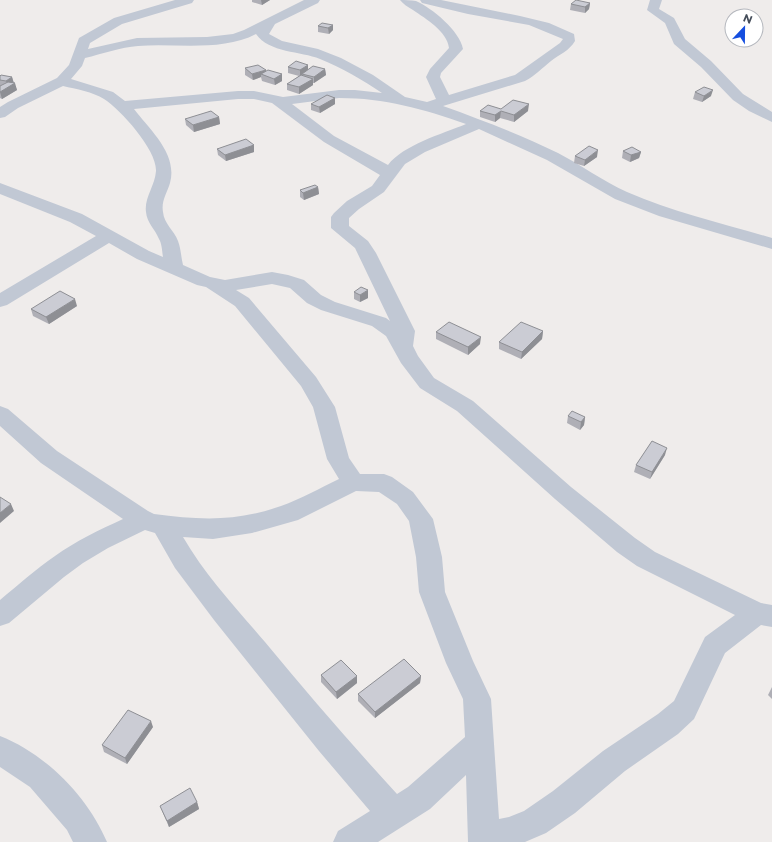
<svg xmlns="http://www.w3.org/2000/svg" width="772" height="842" viewBox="0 0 772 842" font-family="Montserrat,sans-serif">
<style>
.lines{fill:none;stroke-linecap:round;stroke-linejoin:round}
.minor{fill:#c1c8d4;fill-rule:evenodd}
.wall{fill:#afafb6}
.shaded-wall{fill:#8e8f94}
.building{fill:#cbccd4;stroke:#8e8f94}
</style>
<rect width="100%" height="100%" fill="#efeceb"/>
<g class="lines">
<!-- minor -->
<path class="minor" d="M175 0H194L192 3 122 24 90 43 88 49 137 38 207 37 233 34 244 30 304 0H320L318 3 275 24 269 34 282 41 318 49 341 58 373 75 405 97 427 102 436 99 426 77 430 69 449 48C447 31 426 19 413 10 408 7 403 4 400 0 405 0 411 0 416 1 432 8 460 31 463 49L441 73 440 77 449 95 515 75 560 43 563 39 529 25 468 14 422 3 420 0H441L520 16 549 23 574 34 575 41C569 51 560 54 551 61 542 68 535 76 525 81L443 106C482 120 521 135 558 153 581 165 603 181 627 192 673 212 724 224 772 238V249L659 216 615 199 547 160 479 129 425 152 405 164 384 192 359 209 349 218V226L368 241 376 253 415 331 413 346 418 356 434 378 473 401 571 487 635 538 655 552 761 603 772 605V627L761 625 725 653 694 719 678 734 625 771 575 813 546 833 525 842H468L466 775 430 809 378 842H333L338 831 370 811 319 751 214 620 175 568 155 533 145 530 108 548 83 563 64 577 9 623 0 626V600C18 585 36 569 55 556 76 541 99 530 123 519L41 463 0 426V406L8 409 57 451 148 511 154 514C200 520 236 522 281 506 301 499 320 488 339 479L327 459 313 407 301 386 235 306 206 287 197 285 137 259 109 243 7 305 0 307V293L96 236 70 222 0 194V183L82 214 149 251 163 257C162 251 162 244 159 239 155 229 147 223 146 212 144 198 155 186 156 171 157 150 121 110 104 99 93 92 76 89 63 86L18 108 5 117 0 118V107L8 102 57 78 69 65 79 38 114 18ZM256 34C269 53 301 51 320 59 342 68 363 80 382 93L355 90H339L283 97 254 91H238L125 101 113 92 71 79 82 66 85 58C102 54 121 47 138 46 175 43 222 52 256 34ZM339 98C385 98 423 109 466 124 442 134 403 145 388 165L334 136 292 104ZM238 99H254L272 103 324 142 380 175 372 186 347 201 334 213 331 217V228L355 248 390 321 386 318 335 302 321 295 304 280 288 275 272 272 225 280 210 277 183 265C181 257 181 249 178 241 174 230 164 224 163 212 161 201 167 193 170 183 178 154 150 130 134 109ZM272 284 290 288 307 303 321 310 372 326 386 336 401 363 420 388 457 411 555 499 617 552 637 566 735 615 705 637 674 701 658 714 603 751 553 791 524 811 509 817 499 819 491 699 473 661 445 592 442 557 433 519 413 492 392 477 384 474H360L349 458 335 407 316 377 249 298 236 290ZM356 491 379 492 397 504 409 521 416 557 419 592 446 663 463 699 465 737 408 787 397 794C352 745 308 694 265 642 236 608 205 575 183 537L213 539 252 533 298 520Z
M650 0H662L659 9 674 18 685 39 711 61 743 94 772 112V122L749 111 733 100 701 67 674 44 665 23 647 10Z
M0 736C46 754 88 797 107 842H73L67 830 30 787 0 767Z"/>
</g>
<!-- wall -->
<path class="wall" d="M252 0H270L262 5 252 2Z
M590 3 589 9 585 13 570 10 571 4Z
M333 25V30L329 34 318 32V26Z
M308 65V70L325 69 326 75 314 83H313V85L299 94 287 90V84L299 76 288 73V67Z
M245 68 266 70V72L282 74V81L275 85 262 81 261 77 253 80 245 75Z
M0 76 12 77 14 83 17 90 2 99 0 98V86H1H0Z
M695 92 711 96 702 102 693 99Z
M335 98V104L320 113 311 110V104Z
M501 109 528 111 514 122 500 118 495 122 480 117V111Z
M219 117 220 124 194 132 186 125 185 119Z
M254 145V152L226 161 218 155 217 149Z
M623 151 641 152 639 158 630 162 622 158Z
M575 156 597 157 584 166 574 163Z
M318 187 319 194 304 200 300 197V190Z
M354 292 368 298 360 302 354 299Z
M77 306 49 324 33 316 31 309Z
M543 331 542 339 521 359 499 349V342Z
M436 332 480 344 468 355 436 339Z
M568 416 585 417 584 425 580 430 567 423Z
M665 455 650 479 634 472 636 465Z
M321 675 357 676V683L337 699 321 682Z
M421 676 420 683 375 718 358 701V694Z
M772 687V699L768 695Z
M153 727 127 764 104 752 102 745Z
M197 802 199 809 169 827 160 806Z"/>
<!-- shaded-wall -->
<path class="shaded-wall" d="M261 0H270L262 5Z
M590 3 589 9 585 13V7Z
M333 25V30L329 34 328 28Z
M308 65V71L302 74V75L300 76V70Z
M325 69 326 75 314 83V77Z
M266 70V76L261 74V77L253 80 252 74Z
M282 74V81L275 85 274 79Z
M12 77 14 84 8 87 6 81Z
M313 79V85L299 94V87Z
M15 83 17 90 2 99 0 92Z
M713 90 711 96 702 102 704 96Z
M335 98V104L320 113 319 107Z
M529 104 528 111 514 122V115Z
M501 111 500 118 495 122V115Z
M219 117 220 124 194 132 193 125Z
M254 145V152L226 161 225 155Z
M598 150 597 157 584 166 585 160Z
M641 152 639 158 630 162 631 155Z
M318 187 319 194 304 200 303 193Z
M368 290V298L360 302V295Z
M75 299 77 306 49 324 46 317Z
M543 331 542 339 521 359 522 352Z
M481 337 480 344 468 355V347Z
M585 417 584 425 580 430 581 422Z
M667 448 665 455 650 479 652 472Z
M11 504 14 511 0 523V513Z
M357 676V683L337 699 336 692Z
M421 676 420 683 375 718V712Z
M151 721 153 727 127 764 125 758Z
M197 802 199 809 169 827 167 821Z"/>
<!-- building -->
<path class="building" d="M576 0 590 3 585 7 571 4Z
M322 23 333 25 328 28 318 26Z
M296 61 308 65 300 70 288 67Z
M258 65 266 70 252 74 245 68Z
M313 66 325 69 314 77 302 74Z
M268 70 282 74 274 79 261 74Z
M1 75 12 77 6 81 0 80V76Z
M301 75 313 79 299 87 287 84Z
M8 82 15 83 0 92V86Z
M704 87 713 90 704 96 695 92Z
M327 95 335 98 319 107 311 104Z
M513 100 529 104 514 115 501 111 495 115 480 111 488 105 501 109Z
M211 111 219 117 193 125 185 119Z
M246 139 254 145 225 155 217 149Z
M589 146 598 150 585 160 575 156Z
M632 147 641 152 631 155 623 151Z
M315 185 318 187 303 193 300 190Z
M361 287 368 290 360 295 354 292Z
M60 291 75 299 46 317 31 309Z
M449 322 481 337 468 347 436 332Z
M521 322 543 331 522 352 499 342Z
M572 411 585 417 581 422 568 416Z
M652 441 667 448 652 472 636 465Z
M0 497 11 504 0 513Z
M404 659 421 676 375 712 358 694Z
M341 660 357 676 336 692 321 675Z
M128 710 151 721 125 758 102 745Z
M190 788 197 802 167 821 160 806Z"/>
<!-- north arrow -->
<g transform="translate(744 28) rotate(22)"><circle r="19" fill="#ffffff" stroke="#b4b7bd"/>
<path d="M0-3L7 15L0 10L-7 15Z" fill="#154edf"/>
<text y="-6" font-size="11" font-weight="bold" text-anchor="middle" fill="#444c59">N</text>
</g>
</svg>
